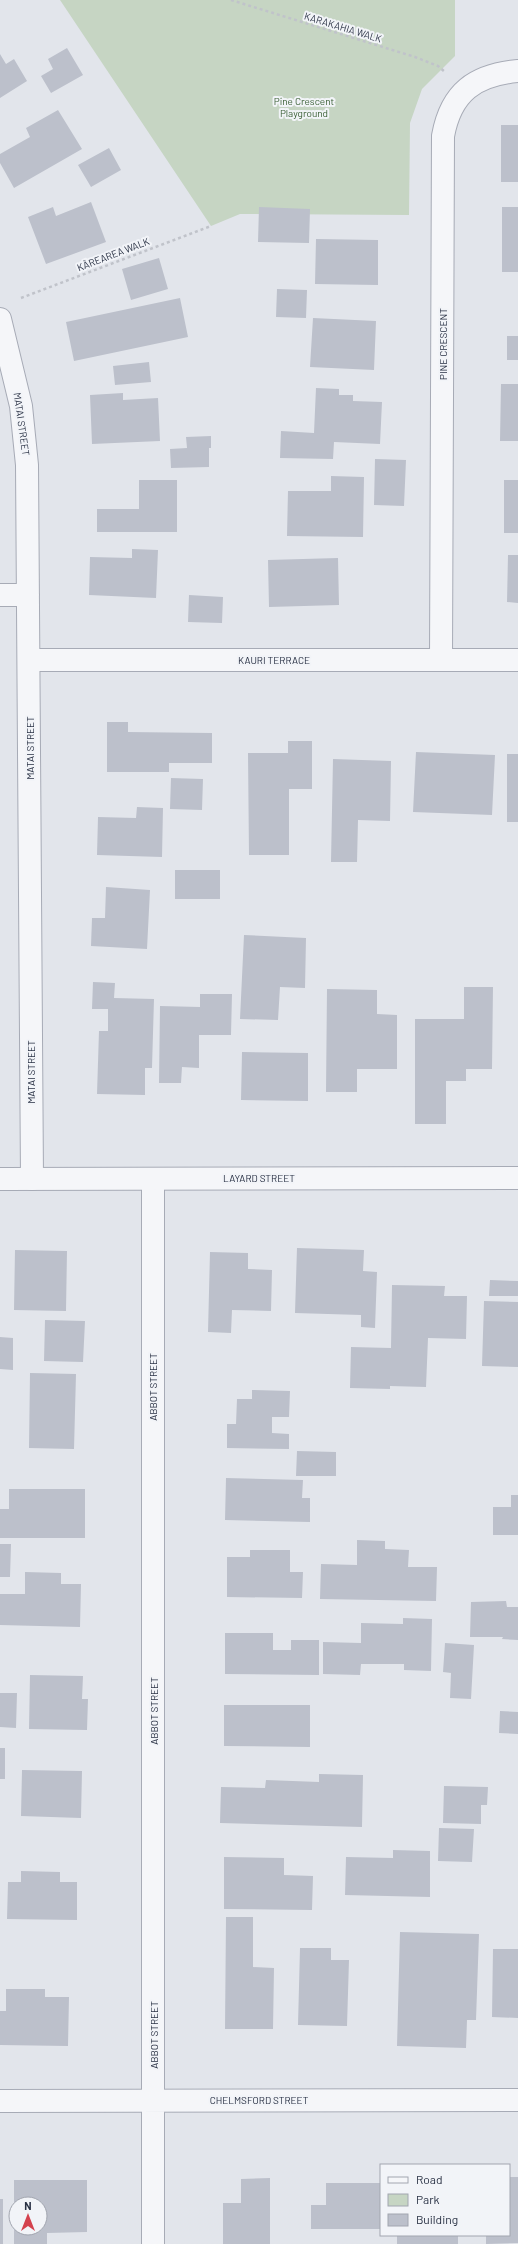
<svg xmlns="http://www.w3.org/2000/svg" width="518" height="2244" viewBox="0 0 518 2244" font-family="Barlow,sans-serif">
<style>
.green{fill:#c6d5c3}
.building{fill:#bcc0cb;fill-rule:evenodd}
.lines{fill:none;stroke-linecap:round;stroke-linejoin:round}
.minor-casing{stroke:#a7abb6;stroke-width:24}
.tertiary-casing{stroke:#a7abb6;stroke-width:24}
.path{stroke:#c0c3ca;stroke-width:2.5;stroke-dasharray:3 3;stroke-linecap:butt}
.minor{stroke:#f5f6f9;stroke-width:22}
.tertiary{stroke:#f5f6f9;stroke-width:22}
.labels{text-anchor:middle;stroke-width:4;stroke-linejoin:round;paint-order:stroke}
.street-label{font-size:10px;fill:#293144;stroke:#f2f4f8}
.park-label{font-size:10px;fill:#3b6036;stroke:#f2f4f8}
</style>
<rect width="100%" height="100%" fill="#e2e5eb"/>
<!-- green -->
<path class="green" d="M60 0H455V56L422 89 410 123 409 215 240 214 211 226Z"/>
<!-- building -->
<path class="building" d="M67 48 83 75 51 93 41 76 53 69 48 59Z
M0 54 6 64 14 59 27 81 0 98Z
M58 110 82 149 14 188 0 163V154L30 137 26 128Z
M501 125H518V182H501Z
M109 148 121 170 91 187 78 165Z
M91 202 106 242 46 264 28 217 53 207 56 216Z
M259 207 310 209 309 243 258 242Z
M502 207H518V272H502Z
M316 239 378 240V285L315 284Z
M159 258 168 289 131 300 122 269Z
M277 289 307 290 306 318 276 317Z
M180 298 188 337 74 361 66 322Z
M313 318 376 321 374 370 310 367Z
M507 336H518V360H507Z
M149 362 151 382 115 385 113 366Z
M501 384H518V441H500Z
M316 388 339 389V395H353V401L382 402 380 444 334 442 333 459 280 458 281 431 314 433Z
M123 393V400L158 398 160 441 92 444 90 395Z
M211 436V448H209V467L171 468 170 449 187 448 186 437Z
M375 459 406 460 404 506 374 505Z
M331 476 364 477 363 537 287 536 288 491H331Z
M139 480H177V532H97V509H139Z
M504 480H518V533H504Z
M132 549 158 550 156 598 89 595 90 557 132 558Z
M508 555H518V603L507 602Z
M338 558 339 605 269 607 268 560Z
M189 595 223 597 222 623 188 622Z
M107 722H128V732L212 733V763H169V772H107Z
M288 741H312V789H289V855H249L248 753H288Z
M416 752 495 755 492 815 413 812Z
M507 754H518V822H507Z
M333 759 391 761 390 821 358 820 357 862H331Z
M171 778 203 779 202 810 170 809Z
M137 807 163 808 162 857 97 855 98 817 136 818Z
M175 870H220V899H175Z
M106 887 150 890 147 949 91 946 92 918H105Z
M244 935 306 938 305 988 280 987 278 1020 240 1019Z
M93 982 115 983 114 998 154 999 152 1068H145V1095L97 1094 99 1031H108V1009H92Z
M464 987H493L492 1069H466V1081H446V1124H415V1019H464Z
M327 989 377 990V1014L397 1015V1069H357V1092H326Z
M200 994H232L231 1035H199V1068L182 1067 181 1083H159L160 1006 200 1007Z
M242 1052 308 1053V1101L241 1100Z
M297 1248 364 1250 363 1271 377 1272 375 1328 361 1327V1315L295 1313Z
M15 1250 67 1251 66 1311 14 1310Z
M210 1252 248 1253V1269L272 1270 271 1311 232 1310 231 1333 208 1332Z
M490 1280 518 1281V1296H489Z
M392 1285 445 1286 444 1296H467L466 1339 428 1338 426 1387 390 1386V1389L350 1388 351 1347 391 1348Z
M484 1301 518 1302V1367L482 1366Z
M45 1320 85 1321 83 1362 44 1361Z
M0 1337 13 1338V1370L0 1369Z
M30 1373 76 1374 74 1449 29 1448Z
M252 1390 290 1391 289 1417H272V1433L289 1434V1449L227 1448V1424H236L237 1399H252Z
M297 1451 336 1452V1476H296Z
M226 1478 303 1480 302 1498H310V1522L225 1520Z
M9 1489H85V1538H0V1509H9Z
M511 1495H518V1535H493V1507H511Z
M357 1540 385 1541V1549L409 1550 408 1567H437L436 1601 320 1599 321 1564 357 1565Z
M0 1544H11L10 1577H0Z
M250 1550H290V1572H303L302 1598 227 1597V1557H250Z
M25 1572 61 1573V1584H81L80 1627 0 1625V1594H25Z
M506 1601 507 1607H518V1640L502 1639 503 1637H470L471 1602Z
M403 1618 432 1619 431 1671 404 1670V1664H361L360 1675 323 1674V1642L361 1643V1623L403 1624Z
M225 1633H273V1650H291V1640H319V1675L225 1674Z
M445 1643 474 1645 471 1699 450 1698 451 1673 443 1672Z
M30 1675 83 1676 82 1699H88L87 1730 29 1729Z
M0 1693H17L16 1728 0 1727Z
M224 1705H310V1747L224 1746Z
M500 1711 518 1712V1734L499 1733Z
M0 1748H5V1779H0Z
M22 1770 82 1771 81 1818 21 1816Z
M319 1774 363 1775 362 1827 220 1823 221 1787 265 1788 266 1780 319 1782Z
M444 1786 488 1787 487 1805H481V1824L443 1823Z
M439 1828 474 1829 472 1862 438 1861Z
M393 1850 430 1851V1897L345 1895 346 1857 393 1858Z
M224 1857 284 1858V1875L313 1876 312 1910 224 1909Z
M21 1871 60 1872V1882H77V1920L7 1919 8 1882H21Z
M226 1917H253V1967L274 1968 273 2029H225Z
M400 1932 479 1934 476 2020H467L466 2048 397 2046Z
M300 1948H331V1960H349L347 2026 298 2025Z
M493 1949H518V2018L492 2017Z
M6 1989H45V1997H69L68 2046 0 2045V2011H6Z
M509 2177H518V2243L486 2244V2235H509Z
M270 2178V2244H223V2203H241V2179Z
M14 2180H87V2232L47 2233V2244H14ZM16 2204H40V2228H16Z
M326 2183H381V2229H311V2205H326Z
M0 2199H3V2244H0Z
M397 2235H458V2244H397Z"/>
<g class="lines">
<defs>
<path id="minor" d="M0 319 21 406 27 465 32 1179
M0 595H28
M29 660H518
M441 660 443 136C451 92 475 75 518 71
M153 1179V2244
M0 2101 518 2100"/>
<path id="tertiary" d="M0 1179 518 1178"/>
</defs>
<!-- minor casing -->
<use href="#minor" class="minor-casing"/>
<!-- tertiary casing -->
<use href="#tertiary" class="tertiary-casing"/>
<!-- path -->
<path class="path" d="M231 0 415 57 438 66 445 72
M21 298 211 226"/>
<!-- minor -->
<use href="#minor" class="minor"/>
<!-- tertiary -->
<use href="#tertiary" class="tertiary"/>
</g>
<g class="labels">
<!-- street labels -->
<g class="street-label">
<text transform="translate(343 27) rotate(17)" y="4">KARAKAHIA WALK</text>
<text transform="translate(113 254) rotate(-21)" y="4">KĀREAREA WALK</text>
<text transform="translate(443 344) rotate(-90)" y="4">PINE CRESCENT</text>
<text transform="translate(22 424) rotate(82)" y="4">MATAI STREET</text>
<text x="274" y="664">KAURI TERRACE</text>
<text transform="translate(30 748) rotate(-90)" y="4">MATAI STREET</text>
<text transform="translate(31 1072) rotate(-90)" y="4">MATAI STREET</text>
<text x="259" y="1182">LAYARD STREET</text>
<text transform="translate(153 1387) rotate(-90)" y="4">ABBOT STREET</text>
<text transform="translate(154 1711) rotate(-90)" y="4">ABBOT STREET</text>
<text transform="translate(154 2035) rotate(-90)" y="4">ABBOT STREET</text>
<text x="259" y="2104">CHELMSFORD STREET</text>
</g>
<!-- park labels -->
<g class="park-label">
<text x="304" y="105">Pine Crescent<tspan x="304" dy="12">Playground</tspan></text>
</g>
</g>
<!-- legend -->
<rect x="380" y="2164" width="130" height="72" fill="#f2f4f8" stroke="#a2a6b0"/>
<rect x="388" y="2177" width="20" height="6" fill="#f5f6f9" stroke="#a2a6b0"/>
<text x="416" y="2184" font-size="12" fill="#293144">Road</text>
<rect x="388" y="2194" width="20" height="12" fill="#c6d5c3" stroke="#a2a6b0"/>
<text x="416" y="2204" font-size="12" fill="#293144">Park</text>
<rect x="388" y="2214" width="20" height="12" fill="#bcc0cb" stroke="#a2a6b0"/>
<text x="416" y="2224" font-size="12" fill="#293144">Building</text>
<!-- north arrow -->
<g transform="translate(28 2216)"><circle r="19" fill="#f2f4f8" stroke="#a2a6b0"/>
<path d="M0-3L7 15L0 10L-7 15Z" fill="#d4424e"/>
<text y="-6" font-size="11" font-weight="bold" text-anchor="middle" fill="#293144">N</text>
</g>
</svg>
